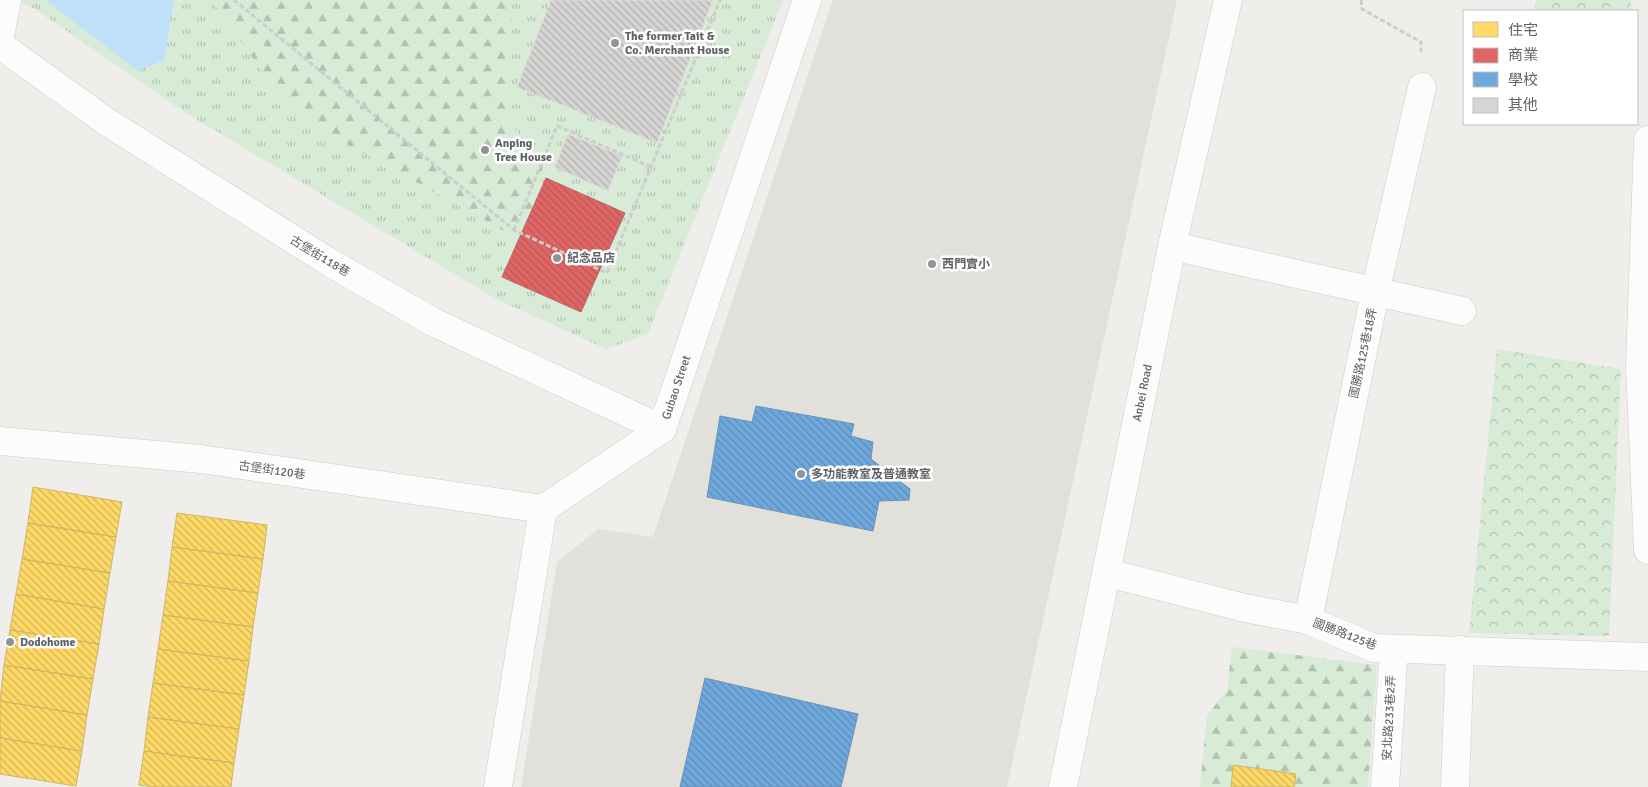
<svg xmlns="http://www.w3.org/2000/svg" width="1648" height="787" viewBox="0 0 1648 787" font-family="Signika,'Noto Sans TC',sans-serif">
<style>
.education{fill:#e2e0da}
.grass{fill:url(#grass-tufts)}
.forest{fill:url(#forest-firs)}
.park{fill:url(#park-crowns)}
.water{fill:#bfe0f9}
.homes{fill:url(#homes-back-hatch);stroke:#cfb667}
.shops{fill:url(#shops-back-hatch);stroke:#b96567}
.schools{fill:url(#schools-back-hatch);stroke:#6a93b9}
.building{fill:url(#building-back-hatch);stroke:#deddd9}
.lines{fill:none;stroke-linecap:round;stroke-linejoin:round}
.minor-casing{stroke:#cbcccc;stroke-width:29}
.path{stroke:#cacfcc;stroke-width:3;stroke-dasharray:5 2.5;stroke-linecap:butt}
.minor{stroke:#fdfcfc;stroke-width:28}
.poi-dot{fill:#919496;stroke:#fff;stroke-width:2}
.labels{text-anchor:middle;stroke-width:5;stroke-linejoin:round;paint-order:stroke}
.poi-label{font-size:12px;font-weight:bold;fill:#5f6368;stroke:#fff;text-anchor:start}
.street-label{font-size:12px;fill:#5f6368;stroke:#fff}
</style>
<defs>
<pattern id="grass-tufts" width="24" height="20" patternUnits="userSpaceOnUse" patternTransform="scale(1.25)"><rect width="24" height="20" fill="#d8ebd6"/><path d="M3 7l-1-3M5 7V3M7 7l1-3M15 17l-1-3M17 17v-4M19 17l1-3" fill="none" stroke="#b2c2b1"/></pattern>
<pattern id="forest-firs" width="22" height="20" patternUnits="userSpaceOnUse" patternTransform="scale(1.25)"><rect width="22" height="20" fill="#d8ebd6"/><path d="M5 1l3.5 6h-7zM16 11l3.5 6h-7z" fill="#b2c2b1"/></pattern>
<pattern id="park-crowns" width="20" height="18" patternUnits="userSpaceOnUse" patternTransform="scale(1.25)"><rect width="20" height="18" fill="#d8ebd6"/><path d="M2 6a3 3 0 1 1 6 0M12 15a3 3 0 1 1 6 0" fill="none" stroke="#b2c2b1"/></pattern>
<pattern id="homes-back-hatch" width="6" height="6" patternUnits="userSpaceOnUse" patternTransform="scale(1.25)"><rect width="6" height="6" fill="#ffd966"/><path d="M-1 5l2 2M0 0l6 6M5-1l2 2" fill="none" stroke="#d2b458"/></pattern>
<pattern id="shops-back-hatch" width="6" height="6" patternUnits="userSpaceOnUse" patternTransform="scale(1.25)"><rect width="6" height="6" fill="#e06666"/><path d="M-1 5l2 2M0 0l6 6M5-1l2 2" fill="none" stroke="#b95858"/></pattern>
<pattern id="schools-back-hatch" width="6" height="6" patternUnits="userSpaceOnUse" patternTransform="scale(1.25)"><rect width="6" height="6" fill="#6fa8dc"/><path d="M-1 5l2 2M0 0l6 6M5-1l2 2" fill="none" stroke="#5e8cb6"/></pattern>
<pattern id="building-back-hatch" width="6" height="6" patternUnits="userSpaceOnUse" patternTransform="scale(1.25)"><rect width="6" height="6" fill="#d6d5d3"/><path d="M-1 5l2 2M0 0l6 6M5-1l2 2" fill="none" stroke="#b1b0af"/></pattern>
</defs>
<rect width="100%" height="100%" fill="#efeeea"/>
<!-- education -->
<path class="education" d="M833 0H1177L1007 787H521L557 562 598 529 653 537Z"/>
<!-- grass -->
<path class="grass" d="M18 0H783L648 334 606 349 498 300 181 110 35 9Z"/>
<!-- forest -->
<path class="forest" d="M211 0H512L510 124 543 158 541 189 519 239 293 114Z
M1232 647 1377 665 1368 787H1200L1207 716 1227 690Z"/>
<!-- park -->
<path class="park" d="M1536 0H1631V11H1534Z
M1497 349 1621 369 1609 636 1469 633Z"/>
<!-- water -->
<path class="water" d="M49 0H174L164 60 138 71 48 2Z"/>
<!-- homes -->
<path class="homes" d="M33 487 122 502 116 537 28 523Z
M177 513 267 525 263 559 172 547Z
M28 523 116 537 110 573 22 559Z
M172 547 263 559 258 593 168 581Z
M22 559 110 573 104 609 16 594Z
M168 581 258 593 253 627 163 615Z
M16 594 104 609 99 644 10 630Z
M163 615 253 627 249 661 158 649Z
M10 630 99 644 93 679 4 665Z
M158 649 249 661 244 695 153 683Z
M4 665 93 679 87 715 0 701Z
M153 683 244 695 239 729 148 717Z
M0 701 87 715 82 751 0 738Z
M148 717 239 729 234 763 144 751Z
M0 738 82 751 76 786 0 774Z
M144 751 234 763 231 787H155L139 785Z
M1233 765 1296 774 1294 787H1231Z"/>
<!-- shops -->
<path class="shops" d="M546 178 625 213 581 312 502 277Z"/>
<!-- schools -->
<path class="schools" d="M756 406 854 424 851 436 873 442 871 459 910 489 909 500 879 501 873 531 707 497 720 416 752 422Z
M705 678 858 714 841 787H680Z"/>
<!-- building -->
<path class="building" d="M551 0H713L657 143 517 87Z
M568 134 622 156 608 191 555 167Z"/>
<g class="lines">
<defs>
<g id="minor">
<path d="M0 36 7 0"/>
<path d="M0 45 107 122 329 262 433 322 662 429"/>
<path d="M1648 140 1640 365 1648 550"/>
<path d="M1172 246 1462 311"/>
<path d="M0 441 201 459 543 509"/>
<path d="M1108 573 1245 608 1308 620 1374 648 1648 657"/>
<path d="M1308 620 1375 293 1422 87"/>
<path id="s1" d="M498 787 543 509 662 429 807 0"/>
<path id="s2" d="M1063 787 1172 246 1228 0"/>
<path d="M1385 787 1394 649"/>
<path d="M1455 787 1460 650"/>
</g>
</defs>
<!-- minor casing -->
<use href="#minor" class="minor-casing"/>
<!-- path -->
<path class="path" d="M234 0 514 230 607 273 720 0
M1361 0 1362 9 1421 42V52
M514 230 557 126 651 167"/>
<!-- minor -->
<use href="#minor" class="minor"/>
</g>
<!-- markers -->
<g class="poi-dot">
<circle cx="615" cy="43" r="5"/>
<circle cx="485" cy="150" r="5"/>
<circle cx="557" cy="258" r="5"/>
<circle cx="932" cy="264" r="5"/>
<circle cx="801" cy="474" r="5"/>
<circle cx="10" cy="642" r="5"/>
</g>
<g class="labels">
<!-- poi labels -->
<g class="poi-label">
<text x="625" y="40">The former Tait &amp;<tspan x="625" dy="14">Co. Merchant House</tspan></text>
<text x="495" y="147">Anping<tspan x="495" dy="14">Tree House</tspan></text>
<text x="567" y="262">紀念品店</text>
<text x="942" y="268">西門實小</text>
<text x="811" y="478">多功能教室及普通教室</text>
<text x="20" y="646">Dodohome</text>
</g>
<!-- street labels -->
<g class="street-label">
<text transform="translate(320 256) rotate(31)" y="4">古堡街118巷</text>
<text transform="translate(1363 353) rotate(-78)" y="4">國勝路125巷18弄</text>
<text dy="4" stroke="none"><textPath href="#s1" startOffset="469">Gubao Street</textPath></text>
<text dy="4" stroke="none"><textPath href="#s2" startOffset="402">Anbei Road</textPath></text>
<text transform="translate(272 470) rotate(8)" y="4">古堡街120巷</text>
<text transform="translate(1345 634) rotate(21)" y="4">國勝路125巷</text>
<text transform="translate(1389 718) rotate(-87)" y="4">安北路233巷2弄</text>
</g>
</g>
<!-- legend -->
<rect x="1463" y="10" width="175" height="115" fill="#ffffff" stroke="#bfc1c3"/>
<rect x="1473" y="22" width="25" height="15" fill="#ffd966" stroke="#bfc1c3"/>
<text x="1508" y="35" font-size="15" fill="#5f6368">住宅</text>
<rect x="1473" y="48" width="25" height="15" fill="#e06666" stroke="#bfc1c3"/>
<text x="1508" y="60" font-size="15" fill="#5f6368">商業</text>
<rect x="1473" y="72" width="25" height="15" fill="#6fa8dc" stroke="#bfc1c3"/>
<text x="1508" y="85" font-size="15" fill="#5f6368">學校</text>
<rect x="1473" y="98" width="25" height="15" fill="#d6d5d3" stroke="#bfc1c3"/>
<text x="1508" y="110" font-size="15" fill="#5f6368">其他</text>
</svg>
